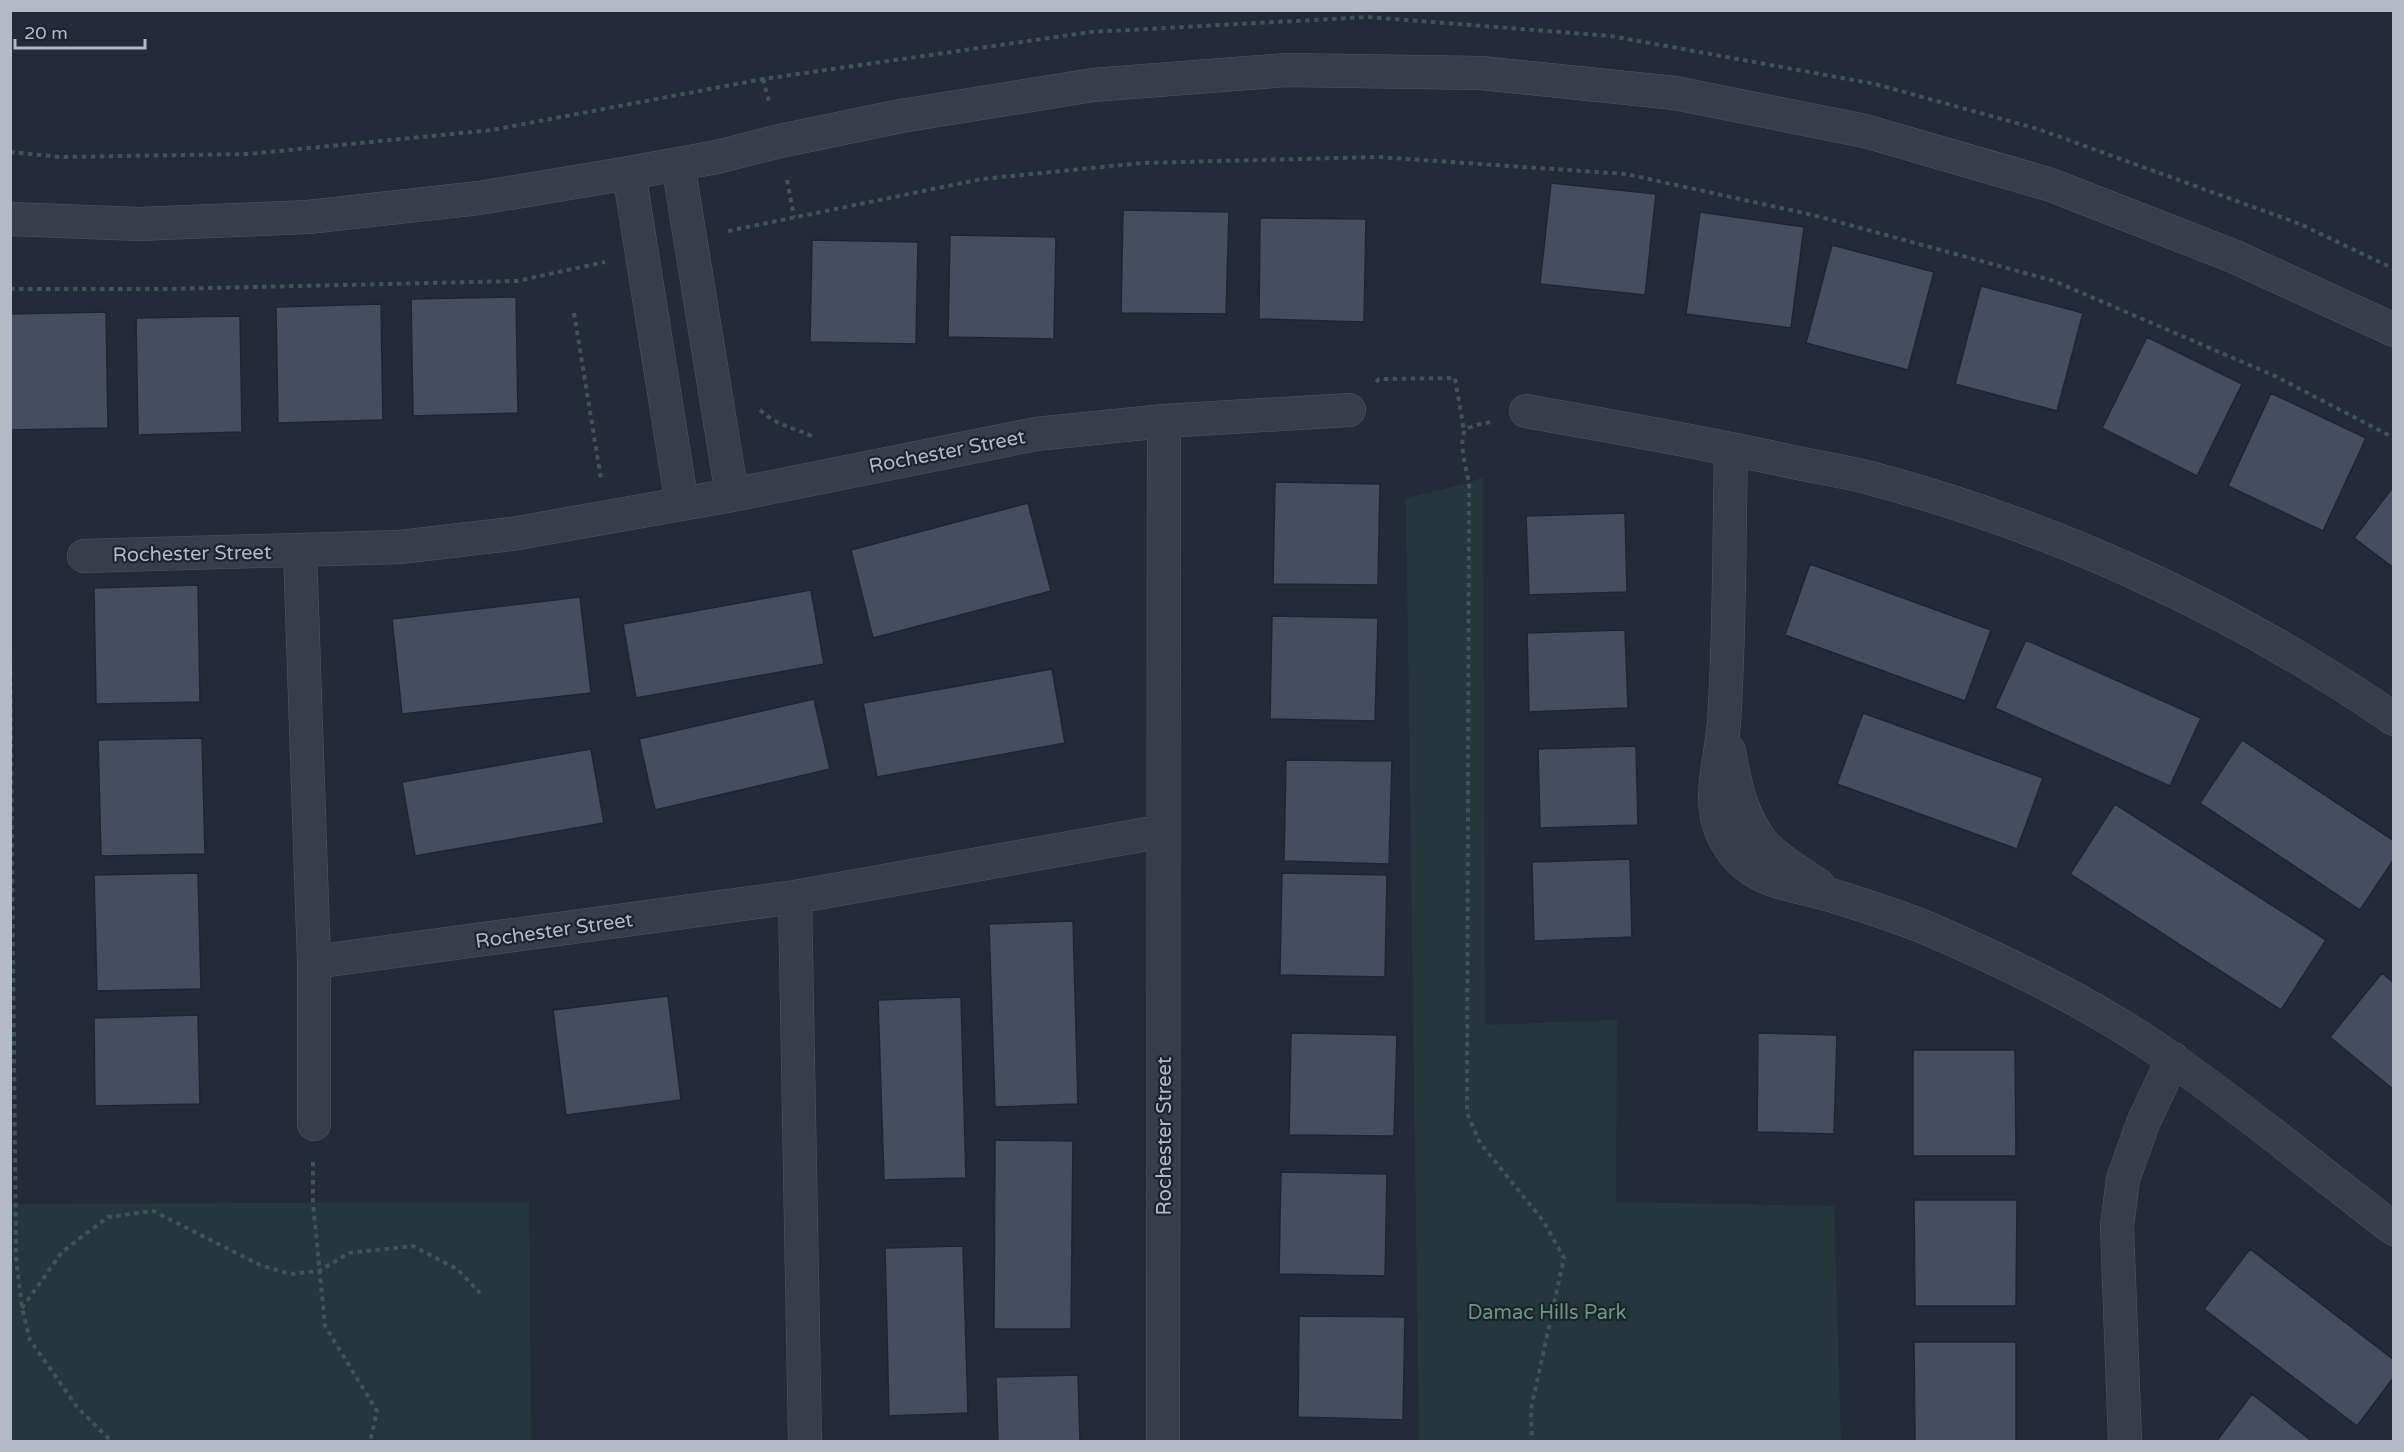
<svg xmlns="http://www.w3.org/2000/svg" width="2404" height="1452" viewBox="0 0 2404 1452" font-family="'Varela Round',sans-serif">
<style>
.green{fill:#25373c}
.building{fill:#444e60;stroke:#1e2532;stroke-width:1.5}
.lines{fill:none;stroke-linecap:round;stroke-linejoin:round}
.minor-casing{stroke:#4f5663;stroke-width:34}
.path{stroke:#405356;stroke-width:4;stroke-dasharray:4.5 4.5;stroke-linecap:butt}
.minor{stroke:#373e4b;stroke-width:33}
.labels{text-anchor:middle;stroke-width:4.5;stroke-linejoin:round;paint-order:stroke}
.street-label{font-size:20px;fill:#b2b9c7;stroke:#1c2330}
.park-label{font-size:20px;fill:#6a9777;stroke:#1c2330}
</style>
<rect width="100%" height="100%" fill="#232b3b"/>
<!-- green -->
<path class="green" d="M1483 477 1485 1025 1617 1020 1616 1202 1834 1206 1841 1441H1419L1406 498 1469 483Z
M529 1202 531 1441H11V1204Z"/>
<!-- building -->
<path class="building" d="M1551 183 1656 194 1645 295 1540 284Z
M1123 210 1229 212 1226 314 1121 313Z
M1700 212 1804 227 1791 328 1686 314Z
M1260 218 1366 219 1364 322 1259 319Z
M950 235 1056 237 1054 339 948 337Z
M812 240 918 242 916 344 810 342Z
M1832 245 1934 272 1908 370 1806 343Z
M1981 286 2083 313 2057 411 1955 384Z
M516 297 518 413 413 416 411 299Z
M381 304 383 420 278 423 276 307Z
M106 312 108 428 10 430V314Z
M240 316 242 432 138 435 136 318Z
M2147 337 2242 384 2197 476 2102 428Z
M2271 393 2366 438 2323 531 2228 486Z
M1275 482 1380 484 1378 585 1273 584Z
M2394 486V568L2354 538Z
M1028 503 1051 591 873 638 851 550Z
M1625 513 1627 592 1529 595 1526 516Z
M1810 564 1991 630 1965 701 1785 635Z
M198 585 200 702 96 704 94 588Z
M811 590 824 664 636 698 623 624Z
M580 597 591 693 402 714 392 619Z
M1272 616 1378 618 1375 721 1270 719Z
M1625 630 1628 708 1529 712 1527 633Z
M2026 640 2201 718 2170 786 1995 708Z
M1052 669 1065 743 877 777 863 703Z
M814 699 830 769 655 810 639 739Z
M1863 713 2043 778 2017 849 1837 784Z
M202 738 205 854 101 856 98 740Z
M2242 740 2394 841V859L2360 910 2200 803Z
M1636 746 1638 825 1540 828 1538 749Z
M591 749 604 823 415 856 402 782Z
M1286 760 1392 761 1389 864 1284 861Z
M2115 804 2326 940 2281 1010 2070 874Z
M1630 859 1632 937 1534 941 1532 862Z
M198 873 201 989 97 991 94 875Z
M1282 873 1387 875 1385 977 1280 975Z
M1073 921 1078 1104 995 1107 989 924Z
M2382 973 2394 983V1090L2330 1037Z
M668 996 681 1100 566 1115 553 1010Z
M961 997 966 1178 884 1180 878 1000Z
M198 1015 200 1104 95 1106 94 1018Z
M1291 1033 1397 1035 1394 1136 1289 1135Z
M1758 1033 1837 1035 1834 1134 1757 1132Z
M1913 1050H2015L2016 1156H1913Z
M995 1140 1073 1141 1071 1329H994Z
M1281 1172 1387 1174 1385 1276 1279 1274Z
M1914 1200H2017L2016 1306H1915Z
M963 1246 968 1413 889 1416 885 1248Z
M2250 1249 2394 1360V1377L2357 1426 2204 1309Z
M1299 1316 1405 1317 1403 1420 1298 1417Z
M1914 1342H2016V1442H1915Z
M1078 1375 1080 1442H998L996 1377Z
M2252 1394 2313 1442H2216Z"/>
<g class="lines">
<defs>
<path id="minor" d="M678 164 732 495
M629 173 682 504
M10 219 138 224 308 217 479 198 629 173 717 157 780 141 901 116 1093 85 1287 70 1481 73 1675 93 1865 131 2051 185 2233 256 2394 330
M1526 411C1614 427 1701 442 1788 461 1815 467 1843 471 1870 478 2055 527 2236 610 2394 719
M1731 449C1729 539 1730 631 1724 721 1722 759 1705 801 1724 837 1748 884 1790 883 1834 896 1865 906 1898 916 1929 929 2014 966 2097 1006 2173 1060 2249 1113 2320 1173 2394 1229
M300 551 314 962V1124
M84 556 400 547 512 534 732 495 1036 434 1164 421 1349 410
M1729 751C1735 784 1742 821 1766 847 1781 862 1802 874 1819 886
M795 897 805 1442
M314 962 795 897 1164 831
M1163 1442 1164 421
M2125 1442 2117 1226 2123 1179 2143 1123 2173 1059"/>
</defs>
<!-- minor casing -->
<use href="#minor" class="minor-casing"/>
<!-- path -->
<path class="path" d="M763 79 769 102
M10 152 60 157 249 154 492 130 763 79 1091 32 1368 17 1611 36 1875 84 2038 129 2300 224 2394 269
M787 180 794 217
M728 231 982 179 1142 163 1378 157 1626 174 1813 215 2054 281 2275 376 2394 438
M10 289H167L517 281 605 262
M574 313 601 479
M1376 382 1379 379 1455 378 1464 431
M760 410C777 426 793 427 814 437
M1490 422C1483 424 1471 425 1466 430 1457 438 1467 472 1469 483L1467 1113 1480 1143 1544 1222 1564 1258 1531 1409 1532 1442
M10 636 16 1258 22 1308 30 1340 77 1407 112 1442
M313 1162V1203L325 1326 377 1411 370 1442
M22 1308 62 1252 108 1217 153 1211 260 1265 290 1274 319 1271 349 1253 413 1246 457 1269 480 1293"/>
<!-- minor -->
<use href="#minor" class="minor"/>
</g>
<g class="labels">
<!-- street labels -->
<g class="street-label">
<text transform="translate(947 451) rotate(-11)" y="7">Rochester Street</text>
<text transform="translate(192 553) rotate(-1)" y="7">Rochester Street</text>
<text transform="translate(554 930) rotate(-8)" y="7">Rochester Street</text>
<text transform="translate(1164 1136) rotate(-90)" y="7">Rochester Street</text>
</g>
<!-- park labels -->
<g class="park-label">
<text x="1547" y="1319">Damac Hills Park</text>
</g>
</g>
<!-- border -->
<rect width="2404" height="1452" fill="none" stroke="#b2b9c7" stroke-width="24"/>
<!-- scale -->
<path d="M15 39v9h130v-9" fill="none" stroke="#b2b9c7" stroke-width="3"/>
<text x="24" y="39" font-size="18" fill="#b2b9c7" stroke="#1c2330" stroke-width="4.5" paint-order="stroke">20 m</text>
</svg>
